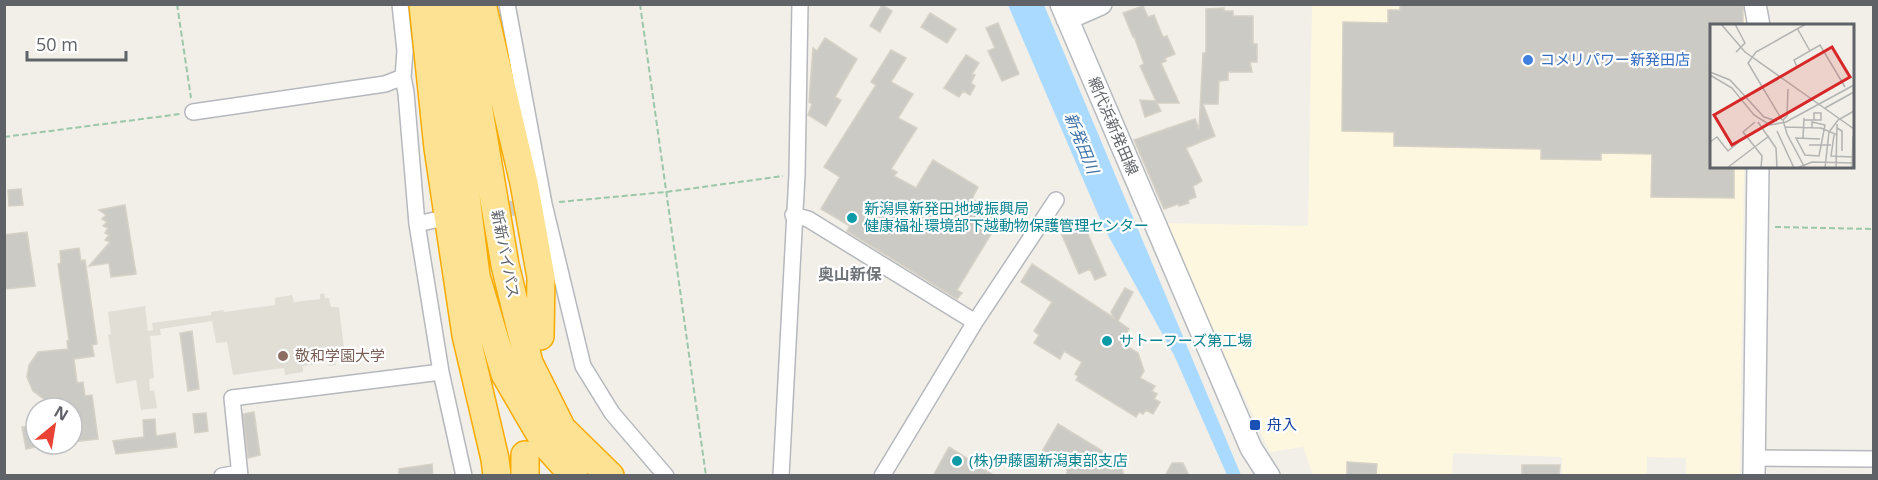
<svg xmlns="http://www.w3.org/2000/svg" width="1878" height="480" viewBox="0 0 1878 480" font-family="'Open Sans','Noto Sans JP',sans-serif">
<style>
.commercial{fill:#fef7e0}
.education{fill:#e1ded6}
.water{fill:#aadaff}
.building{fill:#cccac5;stroke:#d6d1c6;stroke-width:1.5}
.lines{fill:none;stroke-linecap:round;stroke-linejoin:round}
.street-tunnel{stroke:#ccccc8;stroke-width:15;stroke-dasharray:15 8;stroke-linecap:butt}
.street-casing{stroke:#b5b8bc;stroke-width:18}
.secondary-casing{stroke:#b6babf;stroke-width:24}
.highway-casing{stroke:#f9ab00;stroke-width:30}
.path{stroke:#9cc7a9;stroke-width:2;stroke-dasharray:6 3;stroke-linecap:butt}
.street{stroke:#fff;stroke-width:15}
.secondary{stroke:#fff;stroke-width:21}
.highway{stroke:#fde293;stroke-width:27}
.shop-dot{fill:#3f7fe0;stroke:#fff;stroke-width:2}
.culture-dot{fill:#0f9aa8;stroke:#fff;stroke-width:2}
.education-dot{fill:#8d6e63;stroke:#fff;stroke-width:2}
.transit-dot{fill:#1a4fb4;stroke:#fff;stroke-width:2}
.labels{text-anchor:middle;stroke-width:4.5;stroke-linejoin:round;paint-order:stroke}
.shop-label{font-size:15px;fill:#366cbe;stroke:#fff;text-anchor:start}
.street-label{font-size:15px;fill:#5f6368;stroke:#fff}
.culture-label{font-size:15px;fill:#0d838f;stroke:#fff;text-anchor:start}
.education-label{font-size:15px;fill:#785e54;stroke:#fff;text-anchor:start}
.transit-label{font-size:15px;fill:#164399;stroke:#fff;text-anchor:start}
.water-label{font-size:16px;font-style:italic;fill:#4174aa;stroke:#fff}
.neighbourhood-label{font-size:16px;font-weight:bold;fill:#70757a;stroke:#fff}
.inset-road{fill:none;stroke:#b3b3b1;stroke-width:1.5}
.view{fill:#d62828;fill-opacity:0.15;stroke:#d62828;stroke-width:3}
.inset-edge{fill:none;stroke:#5f6368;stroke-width:3}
</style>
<rect width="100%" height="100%" fill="#f1efe8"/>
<!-- commercial -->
<path class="commercial" d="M1312 5H1747L1746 25 1712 26V166L1744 167 1740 475H1686V458L1647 457V475H1562V457L1453 453 1452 475H1313L1303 447 1270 452 1162 223 1308 226Z"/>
<!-- education -->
<path class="education" d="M324 293 325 298H329L331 307H339L344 349 337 351 338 360 335 361 336 365 329 366 328 362 303 366V372L285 375 284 368 233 375 227 342 216 343 212 321 160 329 161 335 150 336 154 378 149 379 150 391 154 390 157 408 141 410 136 380 116 384 108 335 111 334 108 312 145 306 148 331 153 330 152 323 211 315V312L223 310 224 312 275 305V298L292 295 294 302 320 299V294Z"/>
<!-- water -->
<path class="water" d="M1008 5H1044L1241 475H1227L1174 355 1104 228Z"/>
<!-- building -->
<path class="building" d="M1400 4H1743V26H1712V166H1734V198L1651 197 1652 154 1601 153V160L1541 159V149L1394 146V132L1342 131 1343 22 1388 23V10H1400Z
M882 5 892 11 880 32 870 26Z
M1143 6 1148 17 1154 15 1163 37 1167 36 1175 54 1165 58 1166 61 1161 63 1179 103H1157L1161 111 1145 117 1140 100 1156 101 1140 66 1144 64 1134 36 1133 37 1123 13Z
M1224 8V11H1233V16H1253V44H1257V62H1250L1252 72H1228V80L1219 81 1218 104H1203L1215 136 1186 148 1202 181 1193 186 1196 197 1188 200 1189 203 1179 206 1178 204 1164 209 1134 140 1195 119 1199 129 1203 53H1206V9Z
M930 13 956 29 947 43 921 27Z
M998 23 1019 74 1002 81 988 51 995 48 986 28Z
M825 38 857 59 835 97 841 100 826 126 808 115 812 104 809 102 813 48 817 51Z
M891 50 906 58 891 82 913 94 898 118 917 128 891 169 897 172 894 176 916 188 933 160 978 187 972 199 996 214 991 223 996 226 957 290 962 293 957 299 847 231 850 226 821 209 840 177 824 167 876 85 871 82Z
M966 55 979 63 972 74 975 75 971 83 975 86 970 95 963 91 959 97 944 88Z
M21 189 23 205 9 206 8 190Z
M125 205 136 274 111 277 109 263 89 266 110 242 105 240 109 235 105 233 108 228 103 226 107 222 102 219 106 215 99 210Z
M1083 223 1106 275 1095 280 1090 269 1079 274 1061 233Z
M27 232 35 286 5 289 4 235Z
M79 248 81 261 85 260 97 344 92 345 94 356 74 359 77 383 83 382 85 396 92 395 98 439 72 442V408H46L45 400 33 391 27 377 29 365 38 352 68 349 67 341 69 340 58 264 61 263 60 251Z
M1032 264 1114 318 1111 312 1125 288 1133 292 1118 321 1129 329 1125 335 1132 340 1128 347 1138 353 1144 371 1140 378 1155 386 1152 391 1157 394 1154 399 1160 402 1153 414 1146 410 1143 414 1139 412 1136 417 1076 380 1078 376 1075 374 1082 362 1064 351 1060 359 1034 343 1039 335 1034 331 1052 302 1021 282Z
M192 331 199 389 188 391 180 333Z
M254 412 260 455 248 458 243 414Z
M206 413 208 431 195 433 193 414Z
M155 419 156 436 175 433 177 447 116 454 113 441 144 437 143 420Z
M1058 424 1124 464 1122 468 1124 476H1067V467L1041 453Z
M36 426V447L26 449 22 427Z
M949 447 995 476H933Z
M1347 462 1377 464 1376 476H1347Z
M1172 463H1183L1189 476H1165Z
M432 464 433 476H399V469Z
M1522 465H1560L1559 476H1522Z"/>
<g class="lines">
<!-- street-tunnel -->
<path class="street-tunnel" d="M461 216 535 205"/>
<defs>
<path id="street" d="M400 4 405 51 403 77 406 93 417 224 441 372 464 476
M507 4 544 204 583 366 612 413 666 476
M193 112 385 84 403 77
M793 215 808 219 975 322
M417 224 435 220
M1755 458 1874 459
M222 476 239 473
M240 476 232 398 441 372
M781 476 797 174 800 4
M882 476 975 322 1056 200"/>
<path id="secondary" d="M1061 4 1251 448 1269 476
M1755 4 1759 26
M1067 19 1101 4
M1754 476 1758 166"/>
<path id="highway" d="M423 4 438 148 466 335 495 459 497 476
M442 4 476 276 505 374 547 446 574 476
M461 4 505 265 529 363 562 429 610 476
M482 4 524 183 541 277 540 336
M525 455V476"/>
</defs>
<!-- street casing -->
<use href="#street" class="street-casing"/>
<!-- secondary casing -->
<use href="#secondary" class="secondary-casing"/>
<!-- highway casing -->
<use href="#highway" class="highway-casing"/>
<!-- path -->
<path class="path" d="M177 4 191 98
M640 4 706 476
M4 137 180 114
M559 202 666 192 783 176
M1775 227 1874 229"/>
<!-- street -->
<use href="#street" class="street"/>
<!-- secondary -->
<use href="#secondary" class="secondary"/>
<!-- highway -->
<use href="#highway" class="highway"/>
</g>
<!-- markers -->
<circle class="shop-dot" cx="1528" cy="60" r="6"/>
<g class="culture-dot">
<circle cx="852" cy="218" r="6"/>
<circle cx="1107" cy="341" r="6"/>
<circle cx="957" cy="461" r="6"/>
</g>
<circle class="education-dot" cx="283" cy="356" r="6"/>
<rect class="transit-dot" x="1249" y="419" width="12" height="12" rx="3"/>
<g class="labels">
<!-- shop labels -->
<g class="shop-label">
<text x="1540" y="65">コメリパワー新発田店</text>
</g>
<!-- street labels -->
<g class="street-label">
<text transform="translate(1113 126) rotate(67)" y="5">網代浜新発田線</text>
<text transform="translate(505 254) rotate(79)" y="5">新新バイパス</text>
</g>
<!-- culture labels -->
<g class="culture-label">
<text x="864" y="214">新潟県新発田地域振興局<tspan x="864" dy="17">健康福祉環境部下越動物保護管理センター</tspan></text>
<text x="1119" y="346">サトーフーズ第工場</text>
<text x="969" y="466">(株)伊藤園新潟東部支店</text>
</g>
<!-- education labels -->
<g class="education-label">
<text x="295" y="361">敬和学園大学</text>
</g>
<!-- transit labels -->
<g class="transit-label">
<text x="1267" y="430">舟入</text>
</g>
<!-- water labels -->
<g class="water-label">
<text transform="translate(1082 143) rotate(68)" y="6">新発田川</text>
</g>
<!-- neighbourhood labels -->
<g class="neighbourhood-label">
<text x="850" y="280">奥山新保</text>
</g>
</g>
<!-- overview -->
<g transform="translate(1710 24)">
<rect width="144" height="144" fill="#f1efe8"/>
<path class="inset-road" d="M11 0 35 28 144 105M25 0 35 19 26 28M87 4 100 27M0 48 20 56 54 93 67 97M0 51 22 64 44 91 60 101 76 98 144 61M72 53 87 43 84 36 110 21 135 63M115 84 144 68M77 92 73 96 77 110 95 144M77 92 78 65M72 96 38 39 46 28 96 0M94 96H111V89H104V96M48 98 66 124 67 144M75 103 111 104 127 111M102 104V98L115 101 109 132 95 131 86 114 110 115M127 104 132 107V127M67 107 84 144M124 111 121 132 142 133M93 115 94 94M0 118 7 113 18 127 36 112M99 121H121M45 123 33 108 45 98M45 123 52 132 51 144M17 144 59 112M87 144 102 138 144 139M115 144 119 108 128 96 144 87M126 144 127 100M142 144 143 112"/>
<path class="view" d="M122 23 140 53 22 121 4 91Z"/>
<rect width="144" height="144" class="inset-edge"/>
</g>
<!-- border -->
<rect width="1878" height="480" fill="none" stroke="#5f6368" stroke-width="12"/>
<!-- north arrow -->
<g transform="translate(54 426) rotate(30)"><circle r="28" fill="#ffffff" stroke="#bfc1c3" stroke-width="1.5"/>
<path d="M0-4.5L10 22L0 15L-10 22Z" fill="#ea4335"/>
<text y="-9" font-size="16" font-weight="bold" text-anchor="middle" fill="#5f6368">N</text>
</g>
<!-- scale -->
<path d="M27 51v9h99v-9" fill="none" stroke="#5f6368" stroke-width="3"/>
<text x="36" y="51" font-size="18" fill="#5f6368" stroke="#ffffff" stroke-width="4.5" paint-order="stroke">50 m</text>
</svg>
